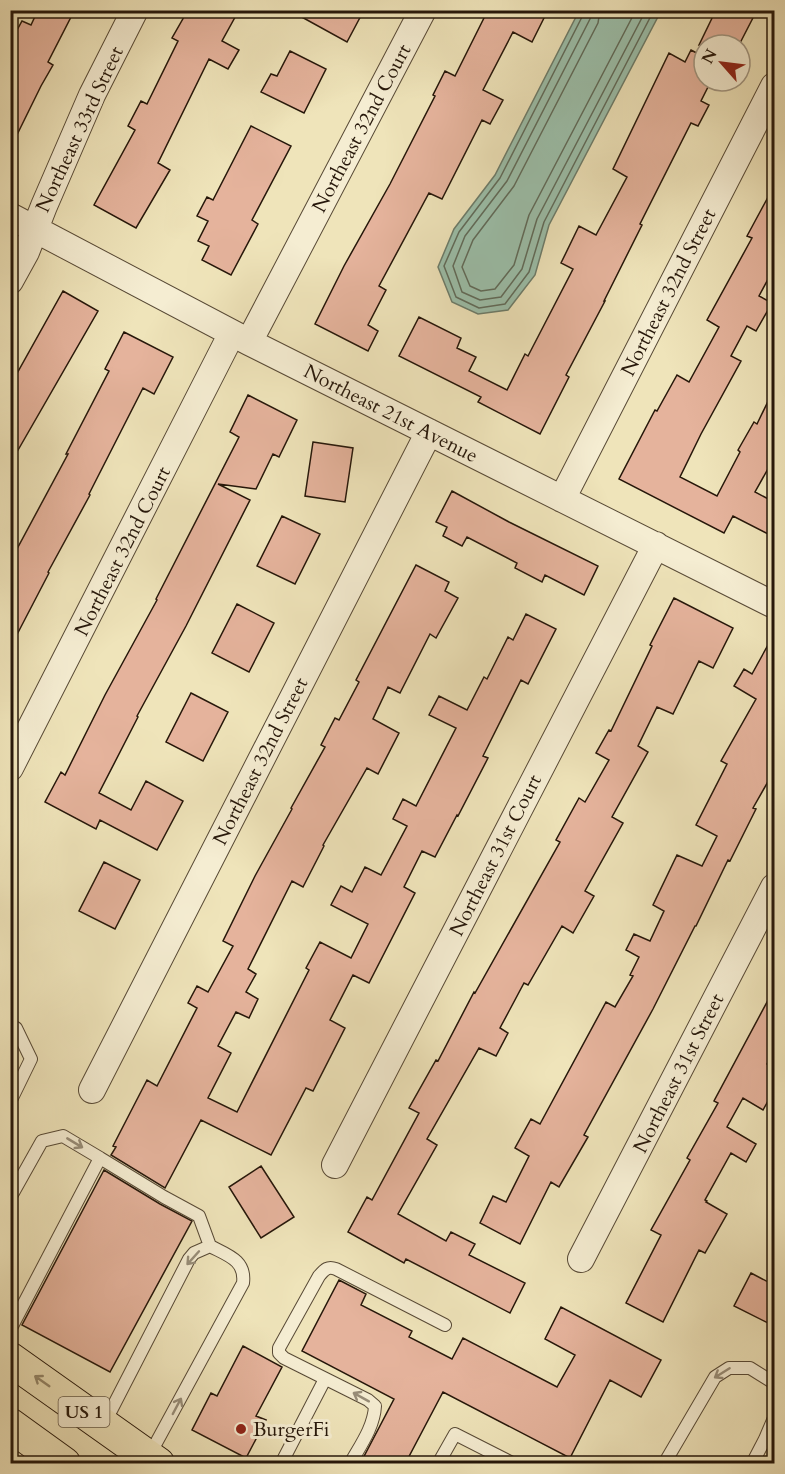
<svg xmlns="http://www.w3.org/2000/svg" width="785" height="1474" viewBox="0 0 785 1474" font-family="Cardo,serif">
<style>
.water{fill:#9bbfaa;stroke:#6c7c6a;stroke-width:1.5}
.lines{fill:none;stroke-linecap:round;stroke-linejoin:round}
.shore{stroke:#606b5a;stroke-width:1.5}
.building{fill:#e5b39c;stroke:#26170a;stroke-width:1.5}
.service-casing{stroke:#584a36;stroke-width:14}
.minor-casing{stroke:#584a36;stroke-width:28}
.primary-casing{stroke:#26170a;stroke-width:35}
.service{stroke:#f5edd2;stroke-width:12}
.minor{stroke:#f5edd2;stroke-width:26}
.primary{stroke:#efe4ba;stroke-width:33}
.oneway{stroke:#988d78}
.oneway2{stroke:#95886b}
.poi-dot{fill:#8f2418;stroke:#f5edd2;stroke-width:2}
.labels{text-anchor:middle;stroke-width:6;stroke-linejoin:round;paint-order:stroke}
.shield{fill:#f5edd2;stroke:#645746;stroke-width:1.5}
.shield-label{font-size:18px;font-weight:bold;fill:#26170a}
.street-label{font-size:20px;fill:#26170a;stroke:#f5edd2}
.poi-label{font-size:20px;fill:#26170a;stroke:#f5edd2;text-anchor:start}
</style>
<rect width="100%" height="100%" fill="#efe4ba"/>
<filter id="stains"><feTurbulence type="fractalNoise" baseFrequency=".00333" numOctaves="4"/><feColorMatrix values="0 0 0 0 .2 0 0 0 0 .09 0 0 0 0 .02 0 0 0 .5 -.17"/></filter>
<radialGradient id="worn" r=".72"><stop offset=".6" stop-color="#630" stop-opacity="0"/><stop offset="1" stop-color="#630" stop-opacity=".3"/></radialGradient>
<!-- water -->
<path class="water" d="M579 11H661L549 225 535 275 508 310 478 314 452 302 438 267 454 229 495 175Z"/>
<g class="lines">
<!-- shore -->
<path class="shore" d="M584 10 583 15 500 178 459 232 444 266 456 297 479 308 505 304 529 272 544 222 654 10
M591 10 590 19 507 181 465 236 453 266 462 292 480 300 501 297 522 269 537 219 646 10
M600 10 598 23 514 186 473 240 462 267 470 286 481 291 495 289 514 265 529 215 636 10"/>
</g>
<!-- building -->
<path class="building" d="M38 10H58L71 17 48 62 53 65 41 86 10 149V64L16 52 10 50V43L22 21 31 25Z
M188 10H239L222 41 239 50 228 69 209 59 158 163 170 170 136 228 94 205 135 130 128 126 141 101 147 104 178 41 172 38Z
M289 10H364L347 42Z
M488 10H548L532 42 513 32 483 90 503 100 490 124 482 120 442 199 429 193 379 286 386 290 368 325 378 331 368 351 315 324 344 266 390 184 435 96 433 95 445 71 455 76Z
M716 10H757L739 45H699Z
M691 50 704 57V81H711L701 101 709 105 698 126 691 123 640 224 642 225 604 301H605L566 375 569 377 540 434 478 402 481 397 399 356 419 317 461 338 457 348 476 357 469 371 507 390 525 354 528 356 573 269 561 263 579 226 596 235 627 177 613 169 669 53 685 62Z
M290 51 326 69 304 113 261 92 271 74 277 76Z
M251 126 291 146 252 220 258 224 231 275 202 260 209 246 198 241 208 221 197 216 207 197 213 200Z
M774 186V268L759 296 772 303 756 331 747 326 731 356 741 361 701 434 680 477 717 496 740 452 738 450 754 422 757 424 774 389V458L755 492 774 502V537L733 516 724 533 619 479 655 410 657 411 677 375 689 382 719 327 707 320 752 238 747 236Z
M63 291 98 311 10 464V386Z
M124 332 173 357 154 394 143 388 89 494 90 495 48 572 49 573 10 648V562L68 454H66L109 371 105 369Z
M248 395 297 420 279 457 273 454 256 489 218 484 250 500 186 626 137 716 138 717 99 793 131 810 146 781 183 801 157 850 100 820 96 829 45 802 61 772 65 775 105 695 157 600 156 599 239 437 230 432Z
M313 442 353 448 345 502 305 496Z
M452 491 509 522 598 566 584 595 545 575 542 582 515 568 517 563 467 537 462 546 443 536 447 527 436 522Z
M282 516 320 534 295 584 257 566Z
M416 565 449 582 445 591 458 598 436 638 430 634 400 693 388 687 373 719 399 733 378 774 367 768 323 845 324 846 303 887 292 881 248 969 256 974 246 992 258 999 249 1018 236 1012 218 1046 231 1053 208 1098 237 1112 309 970 306 968 320 942 351 958 368 924 331 905 341 886 352 892 365 867 381 875 407 826 393 819 403 799 416 806 456 728 429 715 439 696 467 710 484 677 487 679 508 637 513 640 526 614 556 629 528 684 521 680 483 756 488 758 458 816 457 815 435 857 422 851 404 887 415 893 369 983 353 975 330 1020 345 1028 313 1091 306 1088 271 1155 201 1120 165 1188 111 1155 116 1147 113 1146 147 1080 157 1086 197 1008 188 1003 197 986 208 992 233 946 223 941 255 876 292 809 291 808 325 747 321 745 335 718 339 720 359 682 356 680Z
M674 598 733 628 713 668 699 661 673 714 657 707 638 746 648 752 612 817 623 823 585 891 594 896 573 933 562 926 528 985 524 983 500 1028 508 1033 496 1056 479 1048 427 1139 437 1145 398 1214 446 1241 451 1232 475 1244 469 1255 525 1283 510 1313 406 1259 404 1263 348 1232 367 1197 372 1200 419 1113 409 1108 436 1060 438 1061 474 992 475 993 560 842 556 840 579 798 585 802 609 760 596 753 609 730 611 731 652 646 650 645Z
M237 604 274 623 249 672 212 653Z
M774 634V771L753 808 756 809 730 861 728 860 696 926H695L653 1009 584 1135 588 1137 559 1187 551 1182 520 1244 480 1223 493 1196 506 1202 529 1156 515 1148 531 1119 540 1124 606 1002 615 1007 633 976 630 975 639 957 626 950 634 934 650 941 664 911 653 905 677 855 702 866 717 836 696 825 727 764 721 761 756 699 734 686 744 669 752 674Z
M191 693 228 712 203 761 166 742Z
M104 862 140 880 115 929 79 911Z
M774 989V1050L767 1064 774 1068V1090L763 1110 743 1098 727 1127 756 1144 746 1162 731 1153 705 1200 707 1201 706 1202 727 1214 705 1253 699 1250 663 1322 626 1303 661 1235 651 1230 690 1160 687 1158 718 1103 714 1101Z
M261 1166 294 1217 261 1238 229 1187Z
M104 1170 160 1204 192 1221 110 1372 22 1325Z
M751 1273 774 1285V1326L734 1306Z
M339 1280 366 1294 361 1305 412 1331 409 1337 452 1359 463 1338 557 1387 575 1355 545 1339 561 1307 661 1360 641 1397 610 1380 570 1458 443 1392 405 1464H360L394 1399 302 1351Z
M243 1346 282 1367 256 1416 266 1420 246 1458 192 1430 211 1393 217 1396Z"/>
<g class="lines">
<defs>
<path id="service" d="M10 1025 16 1028 31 1059 10 1102
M100 1158 164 1197 199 1216 210 1246
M10 1198 42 1141 63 1136 100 1158 10 1330
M104 1424 189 1259 194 1253 210 1246C227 1255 246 1260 243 1283L149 1456
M281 1464 325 1379
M350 1464C360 1446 374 1427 375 1406L368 1400 284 1358 279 1353V1348L319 1276C325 1269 328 1266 336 1269L445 1325
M438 1464 455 1434 514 1464
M664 1464 715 1377 729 1368H750L774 1383
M752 1464 765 1439 774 1418"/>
<path id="minor" d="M10 216 249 342 774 605
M10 281 26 252 44 206 92 95 135 10
M249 342 423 10
M562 499 774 86
M10 768 232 333
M92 1090 429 432
M335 1165 656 545
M581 1259 774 887"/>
<path id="primary" d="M10 1359 158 1464
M10 1425 64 1464"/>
</defs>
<!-- service casing -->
<use href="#service" class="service-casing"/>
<!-- minor casing -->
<use href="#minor" class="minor-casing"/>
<!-- primary casing -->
<use href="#primary" class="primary-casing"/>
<!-- service -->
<use href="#service" class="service"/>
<!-- minor -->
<use href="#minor" class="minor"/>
<!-- primary -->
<use href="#primary" class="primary"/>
</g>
<!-- one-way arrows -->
<defs><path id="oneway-shaft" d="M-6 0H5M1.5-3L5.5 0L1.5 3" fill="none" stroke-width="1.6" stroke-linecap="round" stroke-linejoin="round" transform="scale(1.5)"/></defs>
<g class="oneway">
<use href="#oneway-shaft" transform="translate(75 1143) rotate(31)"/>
<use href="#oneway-shaft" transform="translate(193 1258) rotate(132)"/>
<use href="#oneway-shaft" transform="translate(722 1373) rotate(148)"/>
<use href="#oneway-shaft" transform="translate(361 1397) rotate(-151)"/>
<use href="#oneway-shaft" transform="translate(177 1406) rotate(-62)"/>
</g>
<use class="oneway2" href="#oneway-shaft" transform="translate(42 1381) rotate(-145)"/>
<!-- markers -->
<circle class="poi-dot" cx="241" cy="1429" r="6"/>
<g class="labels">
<!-- shield labels -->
<rect class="shield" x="58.5" y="1397" width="51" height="30" rx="4.5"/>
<g class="shield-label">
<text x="84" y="1418">US 1</text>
</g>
<!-- street labels -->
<g class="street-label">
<text transform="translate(361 128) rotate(-62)" y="7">Northeast 32nd Court</text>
<text transform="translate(79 129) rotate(-65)" y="7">Northeast 33rd Street</text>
<text transform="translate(668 292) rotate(-63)" y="7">Northeast 32nd Street</text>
<text transform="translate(391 413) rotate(27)" y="7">Northeast 21st Avenue</text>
<text transform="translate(122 551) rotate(-63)" y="7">Northeast 32nd Court</text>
<text transform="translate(260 761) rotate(-63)" y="7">Northeast 32nd Street</text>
<text transform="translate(495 855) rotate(-63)" y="7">Northeast 31st Court</text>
<text transform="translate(678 1073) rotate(-63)" y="7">Northeast 31st Street</text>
</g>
<!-- poi labels -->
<g class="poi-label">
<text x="253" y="1436">BurgerFi</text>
</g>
</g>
<!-- margin -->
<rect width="785" height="1474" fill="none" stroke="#efe4ba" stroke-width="36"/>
<rect x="12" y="12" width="761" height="1450" fill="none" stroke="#26170a" stroke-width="3"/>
<rect x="18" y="18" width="749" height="1438" fill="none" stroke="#26170a" stroke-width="1.5"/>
<!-- north arrow -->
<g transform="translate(722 63) rotate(298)"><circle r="28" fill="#f5edd2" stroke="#a29782" stroke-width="1.5"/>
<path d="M0-4.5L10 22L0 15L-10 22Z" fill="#8f2418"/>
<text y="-9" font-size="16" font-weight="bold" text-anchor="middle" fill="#26170a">N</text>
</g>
<rect width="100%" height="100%" filter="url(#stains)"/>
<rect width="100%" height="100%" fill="url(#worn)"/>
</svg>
